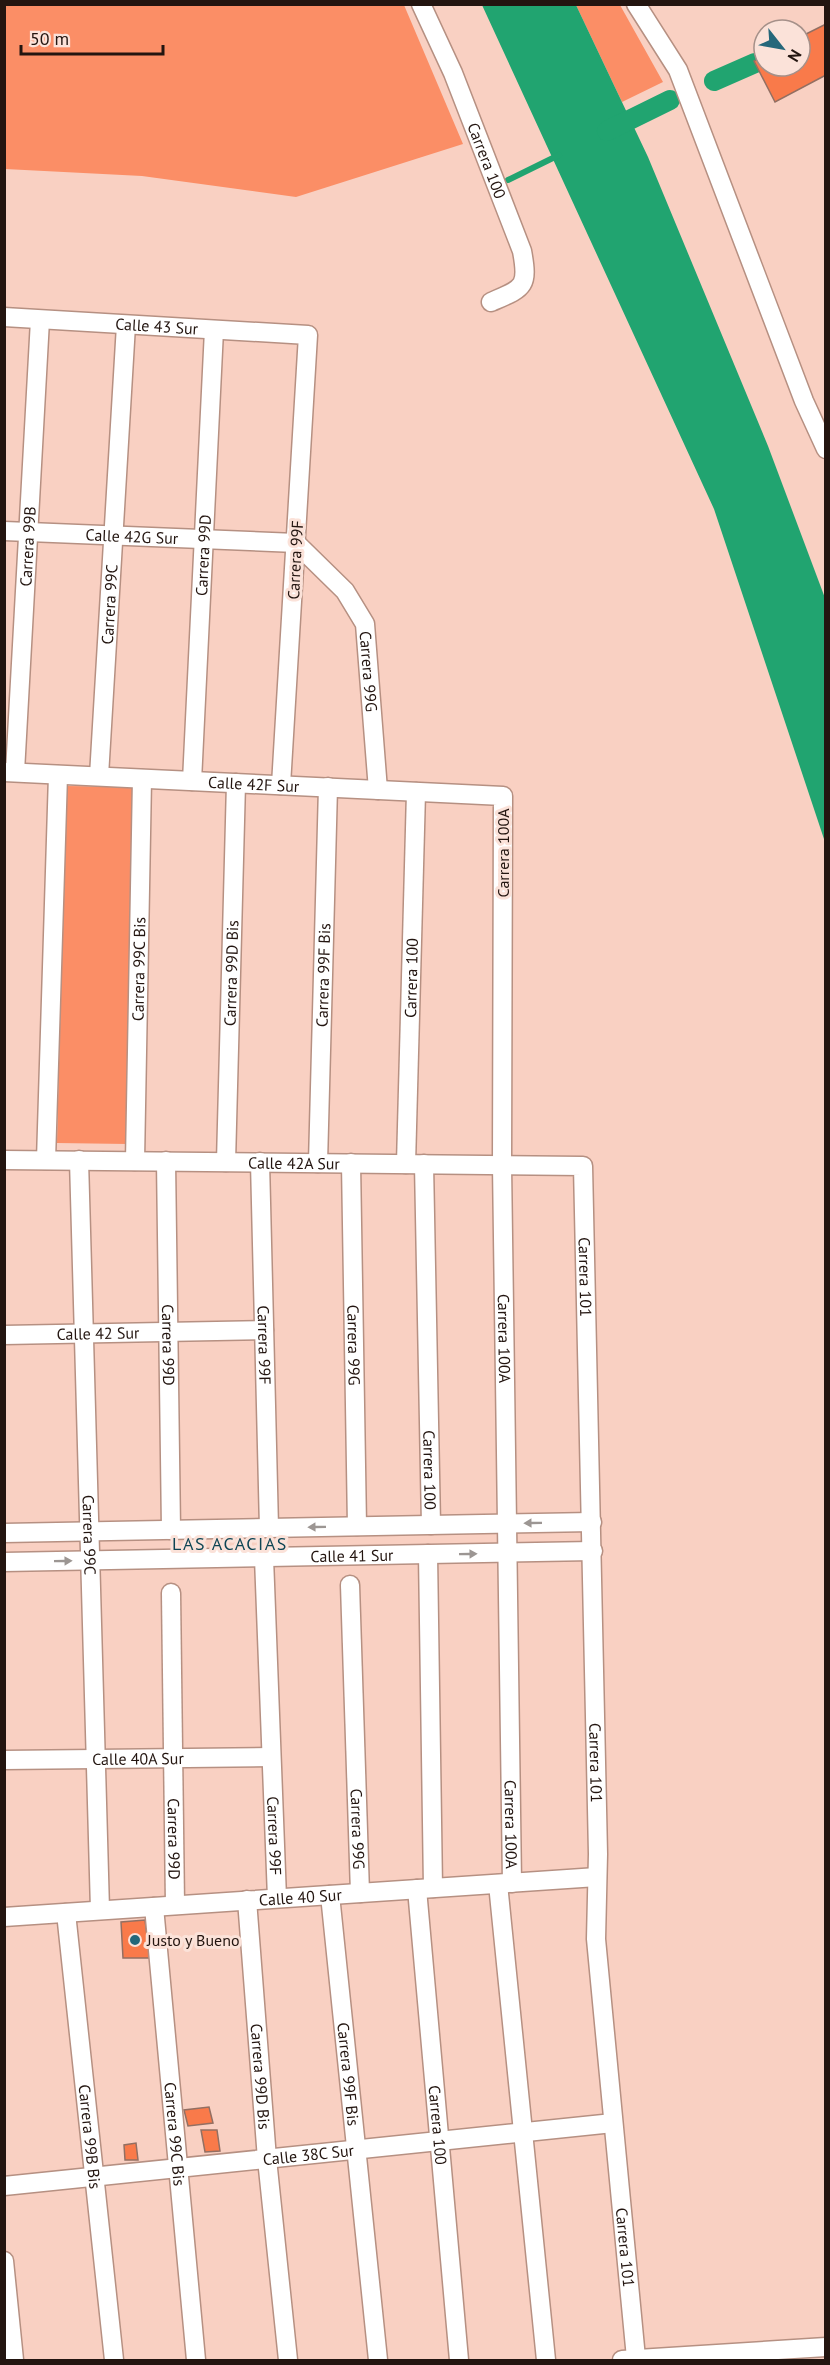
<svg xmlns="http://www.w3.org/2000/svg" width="830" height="2365" viewBox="0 0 830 2365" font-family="'PT Sans',sans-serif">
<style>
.green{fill:#fb8e66}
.water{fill:#21a470}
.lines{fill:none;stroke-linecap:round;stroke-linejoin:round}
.stream{stroke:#21a470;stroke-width:6}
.canal{stroke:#21a470;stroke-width:20}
.building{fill:#f97a4a;stroke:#936f62;stroke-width:1.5}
.street-casing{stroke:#b69082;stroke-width:21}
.street{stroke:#fff;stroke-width:18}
.oneway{fill:#9c9693}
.poi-dot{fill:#25677a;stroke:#fbe2d9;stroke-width:2}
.labels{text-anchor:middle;stroke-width:6;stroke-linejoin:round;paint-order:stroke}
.street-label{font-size:16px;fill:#231510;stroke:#fbe2d9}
.poi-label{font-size:16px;fill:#231510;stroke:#fbe2d9;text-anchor:start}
.neighbourhood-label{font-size:18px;letter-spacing:1.5px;fill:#0e4554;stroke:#fbe2d9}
</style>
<rect width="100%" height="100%" fill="#f9d0c2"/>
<!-- green -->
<path class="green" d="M4 5H404L463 144 296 197 142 176 5 169Z
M576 5H620L663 82 622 102Z
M66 786 137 787 128 1144 57 1143Z"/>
<!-- water -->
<path class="water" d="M482 5H576L648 157 768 446 825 598V842L714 509Z"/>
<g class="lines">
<!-- stream -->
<path class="stream" d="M508 180 559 155"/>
<!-- canal -->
<path class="canal" d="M714 81 755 63
M607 131 670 100"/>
</g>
<!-- building -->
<path class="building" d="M826 24V75L775 102 754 61 764 56V66H800V37Z
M145 1920 150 1958H123L121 1922Z
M209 2107 213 2123 188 2126 184 2110Z
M201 2130H217L220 2151 205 2152Z
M136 2143 138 2160H125L124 2145Z"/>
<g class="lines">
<defs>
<g id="street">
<path id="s1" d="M421 4 453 73 522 251C529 288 523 288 491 302"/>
<path d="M636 4 678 70 804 401 826 449"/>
<path id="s2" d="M4 317 308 335 281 785"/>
<path id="s3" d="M4 531 296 543 345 591 365 624 378 790"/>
<path id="s4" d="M4 772 503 796 502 1165 512 1883"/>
<path id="s5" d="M15 772 40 320"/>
<path id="s6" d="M99 776 126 325"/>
<path id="s7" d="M192 781 214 330"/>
<path id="s8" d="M4 1160 583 1166 598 1854 596 1939 636 2358"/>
<path d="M46 1160 58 775"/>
<path id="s9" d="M79 1160 100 1910"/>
<path id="s10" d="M135 1161 142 779"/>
<path id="s11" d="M166 1161 171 1530"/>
<path id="s12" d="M226 1162 236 783"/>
<path id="s13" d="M260 1162 269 1528"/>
<path id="s14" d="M318 1163 328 787"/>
<path id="s15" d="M351 1163 357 1526"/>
<path id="s16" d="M406 1164 416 792"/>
<path id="s17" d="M424 1164 431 1525"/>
<path id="s18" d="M4 1335 264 1330"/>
<path d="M4 1533 592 1522"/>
<path d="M428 1554 433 1888"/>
<path id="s19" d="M264 1558 277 1898"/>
<path id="s20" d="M4 1562 593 1551"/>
<path id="s21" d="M350 1585 360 1893"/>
<path id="s22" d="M171 1593 175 1905"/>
<path id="s23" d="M4 1760 271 1757"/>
<path d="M498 1884 546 2360"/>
<path id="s24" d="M417 1889 459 2360"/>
<path id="s25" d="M330 1895 378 2360"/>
<path id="s26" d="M247 1900 267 2159 288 2360"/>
<path id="s27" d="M154 1907 196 2360"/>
<path id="s28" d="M66 1913 114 2360"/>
<path id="s29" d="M4 1917 597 1877"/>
<path id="s30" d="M4 2186 613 2123"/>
<path d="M4 2261 14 2360"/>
<path d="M622 2360 826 2347"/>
</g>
</defs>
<!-- street casing -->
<use href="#street" class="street-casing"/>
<!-- street -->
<use href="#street" class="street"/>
</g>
<!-- one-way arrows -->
<defs><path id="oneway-solid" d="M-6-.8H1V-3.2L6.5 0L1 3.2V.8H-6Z" transform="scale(1.5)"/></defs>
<g class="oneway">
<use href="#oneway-solid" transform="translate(533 1523) rotate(179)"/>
<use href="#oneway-solid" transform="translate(317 1527) rotate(179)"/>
<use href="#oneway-solid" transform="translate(468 1554) rotate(-1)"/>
<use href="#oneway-solid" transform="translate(63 1561) rotate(-1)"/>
</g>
<!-- markers -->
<circle class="poi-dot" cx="135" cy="1940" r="6"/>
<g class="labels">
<!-- street labels -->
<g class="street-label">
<text dy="6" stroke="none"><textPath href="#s1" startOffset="170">Carrera 100</textPath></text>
<text dy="6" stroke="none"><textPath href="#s2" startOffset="153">Calle 43 Sur</textPath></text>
<text dy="6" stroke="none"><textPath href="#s3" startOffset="128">Calle 42G Sur</textPath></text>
<text dy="6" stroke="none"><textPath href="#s5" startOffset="226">Carrera 99B</textPath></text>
<text dy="6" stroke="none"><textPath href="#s7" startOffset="226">Carrera 99D</textPath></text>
<text transform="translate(295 560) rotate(-87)" y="6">Carrera 99F</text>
<text dy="6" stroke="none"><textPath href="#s6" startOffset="172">Carrera 99C</textPath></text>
<text dy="6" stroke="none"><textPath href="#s3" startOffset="447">Carrera 99G</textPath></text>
<text dy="6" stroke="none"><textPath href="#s4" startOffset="250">Calle 42F Sur</textPath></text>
<text transform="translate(503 853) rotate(-90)" y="6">Carrera 100A</text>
<text dy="6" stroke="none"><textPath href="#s10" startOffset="192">Carrera 99C Bis</textPath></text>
<text dy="6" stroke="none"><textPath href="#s12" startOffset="189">Carrera 99D Bis</textPath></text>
<text dy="6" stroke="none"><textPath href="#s14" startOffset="188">Carrera 99F Bis</textPath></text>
<text dy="6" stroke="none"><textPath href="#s16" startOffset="186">Carrera 100</textPath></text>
<text dy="6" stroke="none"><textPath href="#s8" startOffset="290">Calle 42A Sur</textPath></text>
<text dy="6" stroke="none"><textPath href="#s8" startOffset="690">Carrera 101</textPath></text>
<text dy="6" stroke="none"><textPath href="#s18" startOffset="94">Calle 42 Sur</textPath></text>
<text dy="6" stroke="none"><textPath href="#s4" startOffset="1042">Carrera 100A</textPath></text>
<text dy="6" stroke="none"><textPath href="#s11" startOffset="184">Carrera 99D</textPath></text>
<text dy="6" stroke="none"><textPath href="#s13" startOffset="183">Carrera 99F</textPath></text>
<text dy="6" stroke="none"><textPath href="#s15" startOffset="182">Carrera 99G</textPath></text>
<text dy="6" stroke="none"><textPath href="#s17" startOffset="306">Carrera 100</textPath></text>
<text dy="6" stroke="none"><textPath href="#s9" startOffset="375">Carrera 99C</textPath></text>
<text dy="6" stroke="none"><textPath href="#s20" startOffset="348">Calle 41 Sur</textPath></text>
<text dy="6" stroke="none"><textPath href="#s23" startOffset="134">Calle 40A Sur</textPath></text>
<text dy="6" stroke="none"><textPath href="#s8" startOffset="1176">Carrera 101</textPath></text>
<text dy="6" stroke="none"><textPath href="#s4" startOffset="1528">Carrera 100A</textPath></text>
<text dy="6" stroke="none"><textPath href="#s21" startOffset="244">Carrera 99G</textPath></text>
<text dy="6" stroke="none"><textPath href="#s19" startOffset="278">Carrera 99F</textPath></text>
<text dy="6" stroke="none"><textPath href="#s22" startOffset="246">Carrera 99D</textPath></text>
<text dy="6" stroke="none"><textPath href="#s29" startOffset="297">Calle 40 Sur</textPath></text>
<text dy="6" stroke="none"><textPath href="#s25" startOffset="180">Carrera 99F Bis</textPath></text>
<text dy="6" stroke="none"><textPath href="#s26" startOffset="177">Carrera 99D Bis</textPath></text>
<text dy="6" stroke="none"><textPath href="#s24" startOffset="237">Carrera 100</textPath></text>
<text dy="6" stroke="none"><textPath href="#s27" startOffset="228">Carrera 99C Bis</textPath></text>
<text dy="6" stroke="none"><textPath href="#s28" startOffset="225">Carrera 99B Bis</textPath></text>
<text dy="6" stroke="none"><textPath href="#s30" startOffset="306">Calle 38C Sur</textPath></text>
<text dy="6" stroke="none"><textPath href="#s8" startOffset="1662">Carrera 101</textPath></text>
</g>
<!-- poi labels -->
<g class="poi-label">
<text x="147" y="1946">Justo y Bueno</text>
</g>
<!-- neighbourhood labels -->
<g class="neighbourhood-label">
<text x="230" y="1550">LAS ACACIAS</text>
</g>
</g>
<!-- border -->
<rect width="830" height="2365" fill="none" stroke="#231510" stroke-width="12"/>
<!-- north arrow -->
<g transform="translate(782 48) rotate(121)"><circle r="28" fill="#fbe2d9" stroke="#a59089" stroke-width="1.5"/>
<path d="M0-4.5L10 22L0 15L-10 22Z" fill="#25677a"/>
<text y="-9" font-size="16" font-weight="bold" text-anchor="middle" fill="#231510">N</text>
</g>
<!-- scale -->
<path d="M21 45v9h142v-9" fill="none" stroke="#231510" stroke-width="3"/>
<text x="30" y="45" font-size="18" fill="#231510" stroke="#fbe2d9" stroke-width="4.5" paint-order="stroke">50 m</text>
</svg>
